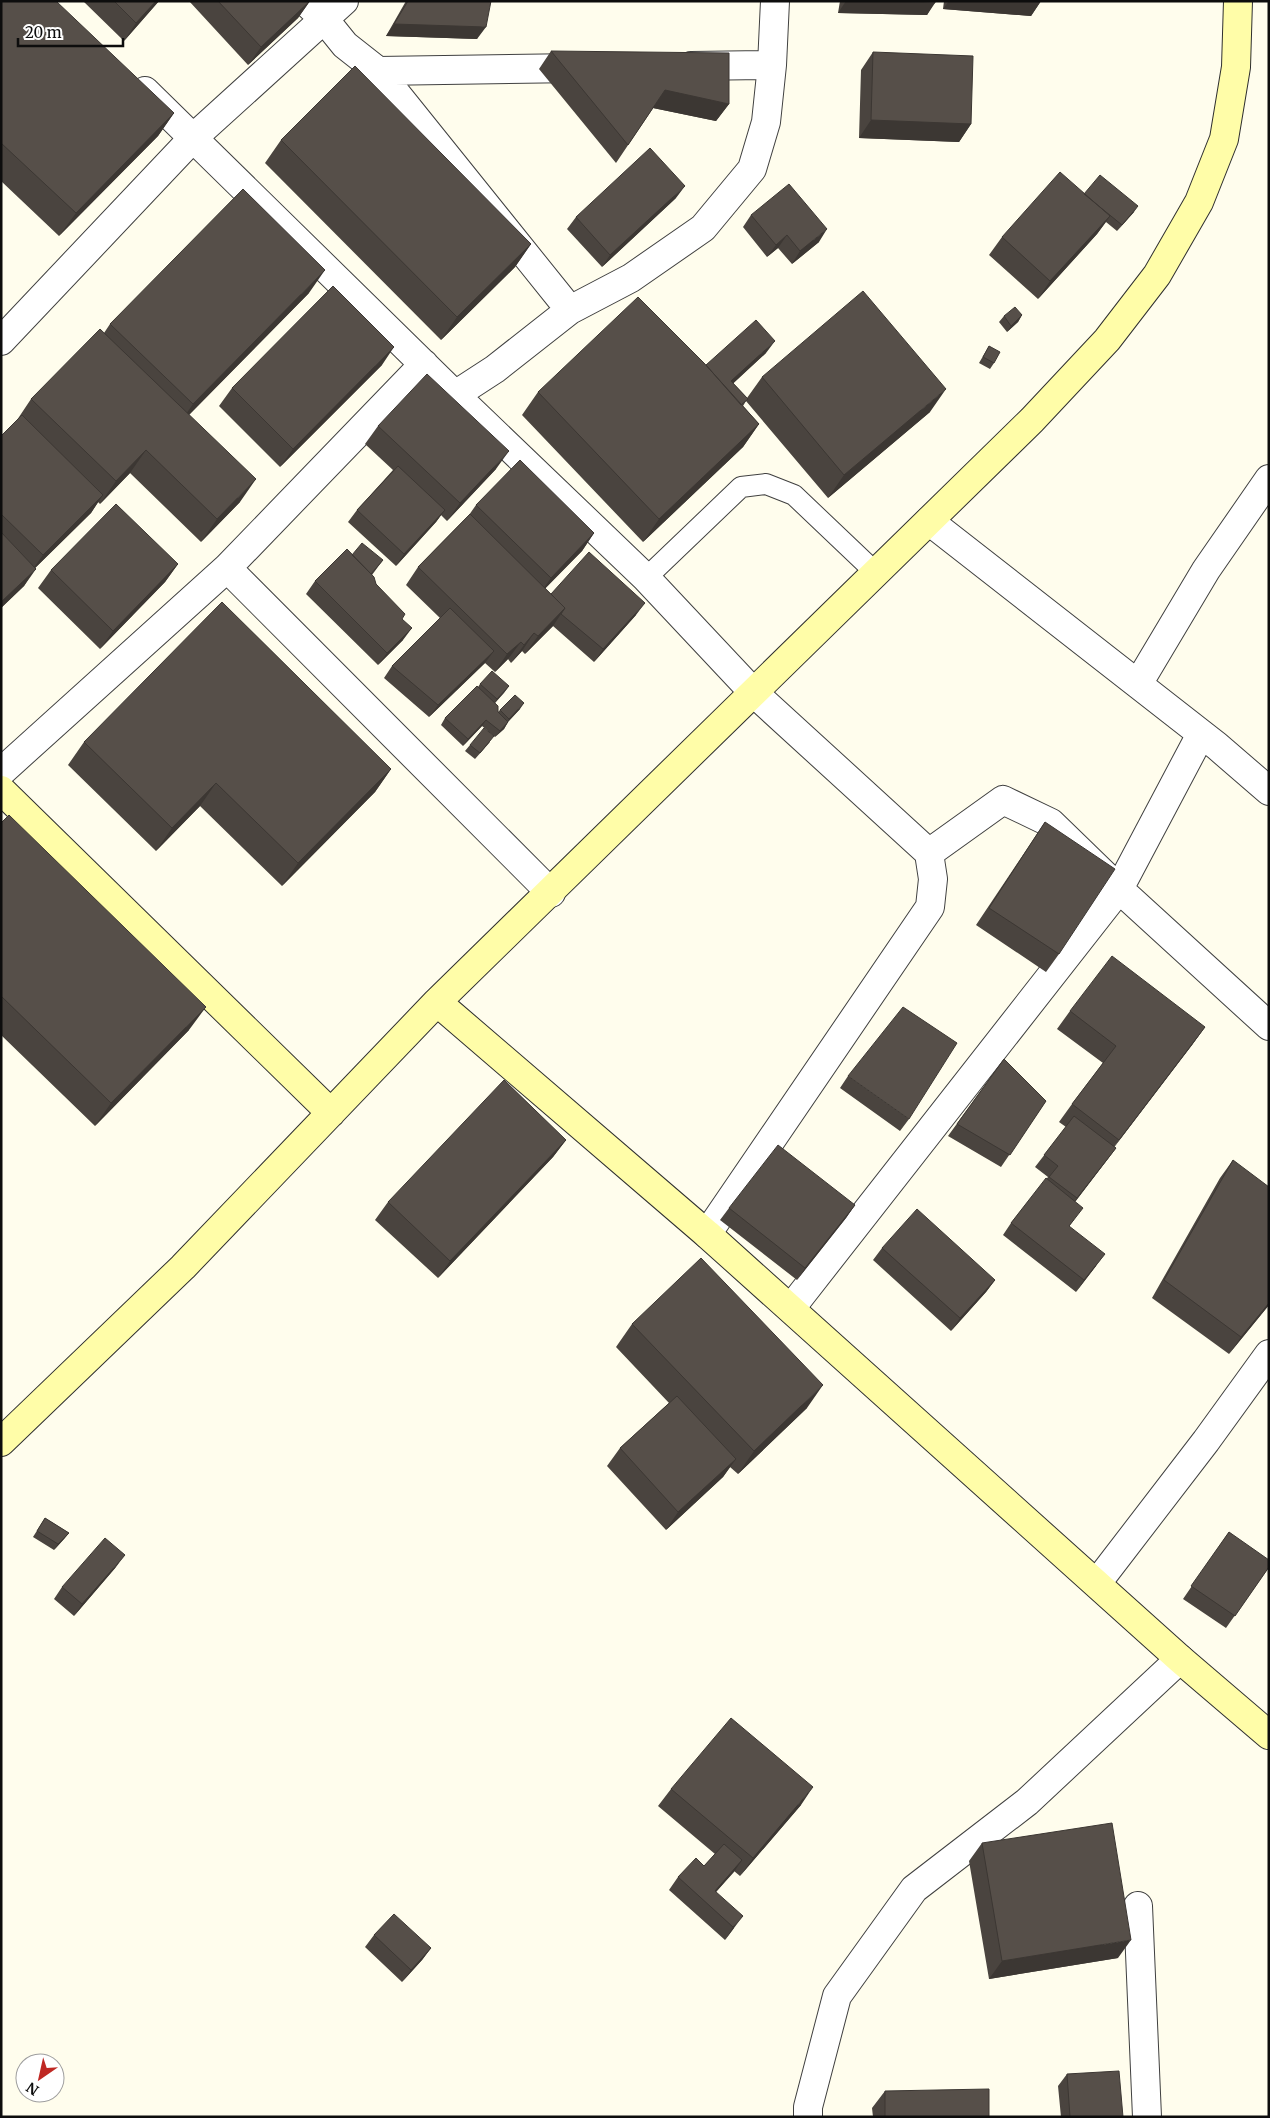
<svg xmlns="http://www.w3.org/2000/svg" width="1270" height="2118" viewBox="0 0 1270 2118" font-family="Merriweather,serif">
<style>
.lines{fill:none;stroke-linecap:round;stroke-linejoin:round}
.lane-casing{stroke:#404040;stroke-width:22}
.street-casing{stroke:#404040;stroke-width:30}
.secondary-casing{stroke:#2f2f2f;stroke-width:30}
.lane{stroke:#fff;stroke-width:20}
.street{stroke:#fff;stroke-width:28}
.secondary{stroke:#fffda8;stroke-width:28}
.wall{fill:#4a443f}
.shaded-wall{fill:#3c3733}
.building{fill:#564f49;stroke:#3c3733}
</style>
<rect width="100%" height="100%" fill="#fffded"/>
<g class="lines">
<defs>
<path id="lane" d="M646 578 741 487 766 484 794 495 876 573"/>
<path id="street" d="M305 1 324 19 345 45 378 71 578 68
M691 66 772 65
M378 71 570 310
M145 91 455 395 646 578 754 693 929 853 933 879 930 907 707 1234
M1 341 193 138 344 1
M455 395 495 369 570 310 631 278 703 228 752 169 766 122 772 65 775 1
M929 521 1217 746 1269 791
M227 568 551 893
M1138 684 1206 570 1269 479
M1 772 227 568 424 364
M929 853 1003 800 1051 823 1119 889 1269 1026
M791 1308 1119 889 1201 734
M1097 1583 1206 1441 1269 1354
M1138 1906 1147 2117
M808 2117V2107L837 1996 914 1889 1027 1802 1180 1659"/>
<path id="secondary" d="M1 790 331 1113
M437 1002 707 1234 1180 1659 1269 1735
M1 1442 183 1267 437 1002 1032 420 1107 340 1157 275 1199 202 1224 139 1236 67 1238 1"/>
</defs>
<!-- lane casing -->
<use href="#lane" class="lane-casing"/>
<!-- street casing -->
<use href="#street" class="street-casing"/>
<!-- secondary casing -->
<use href="#secondary" class="secondary-casing"/>
<!-- lane -->
<use href="#lane" class="lane"/>
<!-- street -->
<use href="#street" class="street"/>
<!-- secondary -->
<use href="#secondary" class="secondary"/>
</g>
<!-- wall -->
<path class="wall" d="M1 1 174 113 158 136 59 236 1 181Z
M83 1H159L124 41Z
M189 1H310L298 18 248 65Z
M406 1H491L477 39 386 36Z
M840 1H935L927 15 838 13Z
M944 1H1041L1031 16 943 9Z
M551 51 729 104 716 121 653 108 616 163 539 69Z
M873 52 971 124 959 142 859 138 861 70Z
M281 140 531 244 515 267 441 340 265 163Z
M1084 194 1134 212 1117 231 1106 222 1097 234 1038 299 989 255 1002 237Z
M676 198 602 267 567 229 576 217Z
M751 215 819 242 792 264 778 248 767 257 743 227Z
M309 293 189 415 240 502 201 542 130 473 100 504 98 502 91 513 35 568 24 586 1 608V436L17 420 31 399 104 333 110 324Z
M1022 315 1018 322 1007 332 999 322 1004 316Z
M989 346 994 363 990 369 979 363Z
M766 353 733 383 747 398 762 377 930 412 828 498 746 401 743 406 759 424 743 447 643 542 522 415 538 392 706 365Z
M382 365 280 467 219 406 232 388Z
M378 426 496 469 447 521 441 515 436 522 396 566 348 522 357 510 393 470 365 444Z
M476 505 594 533 582 551 545 588 551 594 636 615 594 662 553 626 525 654 522 651 511 663 508 659 495 672 485 663 429 717 384 678 392 666 440 618 406 585 418 567 469 515Z
M383 560 372 575 376 584 402 619 403 640 378 665 306 594 315 581Z
M178 564 165 582 100 649 38 588 51 570Z
M480 684 509 686 495 703 498 712 500 710 520 709 508 722 504 729 495 737 482 726 463 746 441 725 445 718 478 687Z
M84 742 391 769 375 792 282 886 200 806 156 851 68 765Z
M490 742 475 759 465 751 470 745Z
M1045 822 1059 954 1046 972 976 925Z
M1 823 189 1030 95 1126 1 1035Z
M1070 1011 1205 1027 1192 1045 1114 1147 1116 1148 1107 1160 1075 1202 1074 1220 1069 1226 1096 1266 1076 1292 1003 1235 1011 1223 1048 1177 1035 1167 1066 1127 1059 1122 1072 1104 1103 1063 1057 1029Z
M1004 1059 1046 1101 1001 1167 948 1136Z
M848 1076 909 1119 900 1131 840 1088Z
M566 1140 553 1157 438 1278 375 1220 388 1202Z
M1233 1160 1269 1305 1229 1354 1152 1298 1220 1178Z
M855 1205 846 1218 797 1280 720 1220 729 1208Z
M882 1248 995 1280 986 1292 951 1331 873 1260Z
M632 1324 807 1408 738 1474 730 1467 723 1477 666 1530 607 1466 620 1448 669 1403 616 1347Z
M45 1518 69 1533 64 1539 54 1550 33 1537Z
M1229 1532 1269 1567 1226 1628 1183 1599Z
M116 1567 74 1616 54 1599 62 1587Z
M671 1789 801 1805 740 1876 734 1871 716 1892 734 1928 725 1940 669 1890 678 1877 704 1866 715 1854 658 1806Z
M982 1843 1118 1958 989 1979 969 1861Z
M374 1935 431 1948 422 1960 402 1982 365 1947Z
M1067 2074 1123 2117H1061L1058 2086Z
M885 2091 989 2117H873L872 2108Z"/>
<!-- shaded-wall -->
<path class="shaded-wall" d="M156 1H159L124 41 136 23Z
M310 1 298 18 248 65 261 47Z
M846 1H883L935 3 927 15 838 13Z
M949 1H1041L1031 16 943 9Z
M394 24 486 27 477 39 386 36Z
M665 90 729 104 716 121 653 108Z
M174 113 158 136 59 236 76 213Z
M871 120 971 124 959 142 859 138Z
M685 186 676 198 602 267 610 255Z
M1138 206 1134 212 1117 231 1122 225Z
M1110 216 1097 234 1038 299 1050 281Z
M827 229 819 242 792 264 800 251Z
M787 235 778 248 767 257 776 245Z
M531 244 515 267 441 340 457 317Z
M325 270 309 293 177 427 193 404Z
M1022 315 1018 322 1007 332 1011 326Z
M775 341 766 353 723 393 731 381Z
M394 347 382 365 280 467 293 449Z
M946 389 930 412 828 498 844 475Z
M759 424 743 447 643 542 659 519Z
M146 450 130 473 100 504 116 481Z
M509 451 496 469 447 521 460 503Z
M256 479 240 502 201 542 217 519Z
M103 495 91 513 30 573 43 555Z
M445 510 436 522 396 566 404 554Z
M594 533 582 551 538 596 551 578Z
M178 564 165 582 100 649 113 631Z
M36 569 24 586 1 608V602Z
M645 603 636 615 594 662 603 649Z
M565 608 553 626 525 654 538 636Z
M412 628 403 640 378 665 387 653Z
M534 633 522 651 511 663 524 645Z
M521 642 508 659 495 672 507 654Z
M494 651 485 663 429 717 438 705Z
M509 686 504 693 493 705 497 699Z
M524 703 520 709 505 725 509 719Z
M486 720 482 726 463 746 468 739Z
M508 722 504 729 495 737 500 731Z
M391 769 375 792 282 886 298 863Z
M216 783 200 806 156 851 172 828Z
M206 1007 189 1030 95 1126 111 1103Z
M1205 1027 1192 1045 1106 1158 1119 1140Z
M566 1140 553 1157 438 1278 450 1261Z
M1116 1148 1107 1160 1068 1211 1077 1198Z
M855 1205 846 1218 797 1280 805 1268Z
M1105 1254 1096 1266 1076 1292 1084 1280Z
M995 1280 986 1292 951 1331 960 1318Z
M1269 1303V1305L1229 1354 1241 1337Z
M823 1385 807 1408 738 1474 754 1451Z
M736 1459 723 1477 666 1530 678 1512Z
M69 1533 64 1539 54 1550 58 1544Z
M125 1555 116 1567 74 1616 82 1604Z
M813 1787 801 1805 740 1876 753 1858Z
M742 1860 734 1872 706 1903 715 1891Z
M743 1916 725 1940 733 1927Z
M1131 1940 1118 1958 989 1979 1002 1961Z
M431 1948 422 1960 402 1982 411 1970Z"/>
<!-- building -->
<path class="building" d="M1 1H56L174 113 76 213 1 143Z
M114 1H156L136 23Z
M218 1H310L261 47Z
M408 1H491L486 27 394 24Z
M883 1H935V3Z
M551 51 729 53V104L665 90 628 145Z
M873 52 973 56 971 124 871 120Z
M355 66 531 244 457 317 281 140Z
M650 148 685 186 610 255 576 217Z
M1060 172 1110 216 1050 281 1002 237Z
M1100 175 1138 206 1122 225 1084 194Z
M789 184 827 229 800 251 787 235 776 245 751 215Z
M243 189 325 270 193 404 110 324Z
M333 286 394 347 293 449 232 388Z
M863 291 946 389 844 475 762 377Z
M638 297 704 363 759 424 659 519 538 392Z
M1015 307 1022 315 1011 326 1004 316Z
M756 320 775 341 731 381 748 399 741 405 706 365Z
M100 329 256 479 217 519 146 450 116 481 31 399Z
M989 346 1000 352 994 363 983 357Z
M427 374 509 451 460 503 378 426Z
M22 415 103 495 43 555 1 514V436Z
M520 460 594 533 551 578 476 505Z
M398 466 445 510 404 554 357 510Z
M116 504 178 564 113 631 51 570Z
M470 514 565 608 538 636 534 633 524 645 521 642 507 654 418 567Z
M1 532 36 569 1 602Z
M362 543 383 560 371 574 352 555Z
M347 549 374 577 376 584 405 614 402 619 412 628 387 653 315 581Z
M589 552 645 603 603 649 561 614 565 608 551 594Z
M222 602 391 769 298 863 216 783 172 828 84 742Z
M450 608 494 651 438 705 392 666Z
M492 671 509 686 497 699 480 684Z
M477 686 498 706V712L508 722 500 731 486 720 468 739 445 718Z
M515 695 524 703 509 719 500 710Z
M484 728 494 736 480 753 470 745Z
M9 815 206 1007 111 1103 1 996V823Z
M1045 822 1115 869 1059 954 989 908Z
M1112 956 1205 1027 1119 1140 1072 1104 1116 1046 1070 1011Z
M903 1007 957 1043 909 1119 848 1076Z
M1004 1059 1046 1101 1010 1155 957 1124Z
M504 1080 566 1140 450 1261 388 1202Z
M1074 1116 1116 1148 1077 1198 1049 1177 1058 1166 1044 1155Z
M778 1145 855 1205 805 1268 729 1208Z
M1233 1160 1269 1187V1303L1241 1337 1164 1280Z
M1046 1178 1083 1208 1069 1226 1105 1254 1084 1280 1011 1223Z
M917 1209 995 1280 960 1318 882 1248Z
M701 1258 823 1385 754 1451 632 1324Z
M677 1396 736 1459 678 1512 620 1448Z
M45 1518 69 1533 58 1544 37 1531Z
M1229 1532 1269 1560V1567L1235 1616 1191 1586Z
M105 1538 125 1555 82 1604 62 1587Z
M731 1718 813 1787 753 1858 671 1789Z
M1112 1823 1131 1940 1002 1961 982 1843Z
M724 1844 742 1860 715 1891 743 1916 733 1927 678 1877 696 1858 704 1866Z
M394 1914 431 1948 411 1970 374 1935Z
M1119 2071 1123 2117H1070L1067 2074Z
M989 2089V2117H885V2091Z"/>
<!-- border -->
<rect width="1270" height="2118" fill="none" stroke="#0d0d0d" stroke-width="5"/>
<!-- north arrow -->
<g transform="translate(40 2078) rotate(214)"><circle r="24" fill="#ffffff" stroke="#9e9e9e"/>
<path d="M0-4L9 19L0 12L-9 19Z" fill="#bf2823"/>
<text y="-8" font-size="14" font-weight="bold" text-anchor="middle" fill="#0d0d0d">N</text>
</g>
<!-- scale -->
<path d="M18 38v8h105v-8" fill="none" stroke="#0d0d0d" stroke-width="2.5"/>
<text x="25" y="38" font-size="15" fill="#0d0d0d" stroke="#ffffff" stroke-width="4" paint-order="stroke">20 m</text>
</svg>
